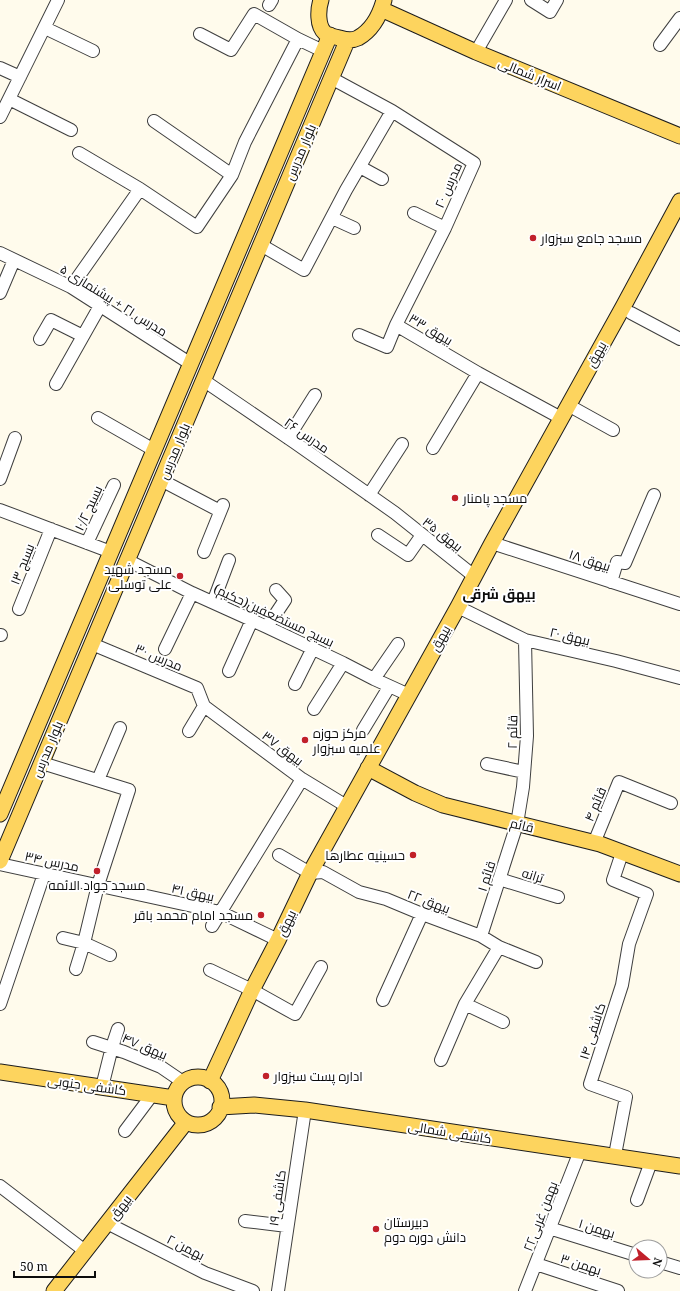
<svg xmlns="http://www.w3.org/2000/svg" width="680" height="1291" viewBox="0 0 680 1291" font-family="'Noto Serif',Cairo,serif">
<style>
.lines{fill:none;stroke-linecap:round;stroke-linejoin:round}
.minor-casing{stroke:#3f3f3f;stroke-width:14}
.major-casing{stroke:#1d1d1d;stroke-width:17}
.minor{stroke:#fff;stroke-width:12}
.major{stroke:#fdd45e;stroke-width:15}
.poi-dot{fill:#c1202a;stroke:#fff;stroke-width:1.5}
.labels{text-anchor:middle;stroke-width:4;stroke-linejoin:round;paint-order:stroke}
.street-label{font-size:13px;fill:#0c0c0c;stroke:#fff}
.poi-label{font-size:13px;fill:#0c0c0c;stroke:#fff;text-anchor:start}
.neighbourhood-label{font-size:14px;font-weight:bold;fill:#0c0c0c;stroke:#fff}
</style>
<rect width="100%" height="100%" fill="#fffbec"/>
<g class="lines">
<defs>
<path id="minor" d="M531 0 550 12 557 0
M269 5 272 0
M45 28 93 51
M200 34 231 50 254 14 298 39 245 142 232 175
M298 39 323 51
M660 45 680 18
M476 52 506 0
M0 68 20 77
M331 78 392 111 474 163 445 228 396 325 387 347 359 335
M9 99 71 130
M0 117 58 0
M79 153 140 189
M360 167 382 179
M414 213 445 228
M332 218 354 228
M261 245 304 270 346 190 392 111
M0 253 71 287 191 364
M71 287 140 189 197 227 232 175 154 121
M0 293 14 260
M631 313 680 339
M396 325 478 373 561 418
M40 339 51 320 83 336
M203 380 294 442 395 513 474 576
M56 384 100 306
M568 405 613 430
M98 418 154 450
M288 438 315 395
M433 448 478 373
M0 479 15 438
M161 480 220 511
M369 495 402 444
M0 510 111 552
M378 535 408 555 422 535
M87 543 114 485
M492 543 680 604
M204 552 223 505
M127 560 192 593 267 627 343 663 374 679 409 695
M611 582 617 562 625 563 654 495
M211 601 215 597 229 560
M458 607 525 640 616 661 680 678
M19 609 51 529
M267 627 285 600 276 590
M0 635H1
M92 644 197 688 204 706
M165 649 192 593
M229 671 252 620
M374 679 398 644
M295 684 313 648
M204 706 302 779 348 807
M314 709 343 663
M363 730 389 687
M189 731 204 706
M42 763 129 790 98 885 84 943 76 969
M487 764 524 772
M98 780 120 728
M594 843 619 782 671 803
M279 855 310 873 323 872 359 892 386 899 422 914 481 936 499 947 536 962
M0 864 220 912 278 940
M499 879 558 897
M212 926 302 779
M481 936 517 824 523 787 527 736 525 640
M63 938 84 943 110 955
M499 947 465 1004 503 1022
M210 970 252 990 295 1014 321 967
M383 1000 422 914
M0 1004 44 874
M93 1042 124 1052 161 1067 183 1082
M441 1060 465 1004
M102 1087 112 1047 118 1029
M125 1131 152 1095
M615 1155 626 1097 590 1084 622 985 629 944 647 894 613 880 622 853
M0 1186 85 1251
M637 1200 651 1162
M245 1221 287 1226
M107 1223 205 1273 253 1291
M549 1228 636 1255
M660 1262 680 1268
M536 1264 618 1291
M278 1291 305 1110
M525 1291 580 1151"/>
<path id="major" d="M321 0C318 9 317 26 325 33 329 36 335 37 340 38 346 40 352 41 358 38 372 30 380 15 384 0
M381 9 476 52 680 136
M368 768 415 793 443 805 600 844 680 874
M0 814 330 35
M0 861 347 41
M0 1072 174 1098
M174 1101a24 24 0 1 1 48 0a24 24 0 1 1-48 0Z
M210 1081 252 990 278 940 310 873 458 607 492 543 623 307 680 201
M220 1107 254 1105 305 1110 680 1166
M54 1291 186 1122"/>
</defs>
<!-- minor casing -->
<use href="#minor" class="minor-casing"/>
<!-- major casing -->
<use href="#major" class="major-casing"/>
<!-- minor -->
<use href="#minor" class="minor"/>
<!-- major -->
<use href="#major" class="major"/>
</g>
<!-- markers -->
<g class="poi-dot">
<circle cx="533" cy="238" r="4"/>
<circle cx="455" cy="498" r="4"/>
<circle cx="180" cy="576" r="4"/>
<circle cx="305" cy="740" r="4"/>
<circle cx="413" cy="855" r="4"/>
<circle cx="97" cy="871" r="4"/>
<circle cx="261" cy="915" r="4"/>
<circle cx="266" cy="1076" r="4"/>
<circle cx="376" cy="1229" r="4"/>
</g>
<g class="labels">
<!-- street labels -->
<g class="street-label">
<text transform="translate(530 74) rotate(22)" y="5">اسرار شمالی</text>
<text transform="translate(300 152) rotate(-67)" y="5">بلوار مدرس</text>
<text transform="translate(448 185) rotate(-66)" y="5">مدرس ۲۰</text>
<text transform="translate(114 300) rotate(32)" y="5">مدرس ۲۱ + پیشنمازی ۵</text>
<text transform="translate(431 329) rotate(31)" y="5">بیهق ۳۳</text>
<text transform="translate(596 354) rotate(-61)" y="5">بیهق</text>
<text transform="translate(307 435) rotate(35)" y="5">مدرس ۲۶</text>
<text transform="translate(174 451) rotate(-67)" y="5">بلوار مدرس</text>
<text transform="translate(88 508) rotate(-65)" y="5">بسیج ۱۰/۲</text>
<text transform="translate(443 534) rotate(38)" y="5">بیهق ۳۵</text>
<text transform="translate(590 560) rotate(18)" y="5">بیهق ۱۸</text>
<text transform="translate(22 564) rotate(-68)" y="5">بسیج ۱۳</text>
<text transform="translate(274 615) rotate(25)" y="5">بسیج مستضعفین(حکیم)</text>
<text transform="translate(570 636) rotate(13)" y="5">بیهق ۲۰</text>
<text transform="translate(440 638) rotate(-61)" y="5">بیهق</text>
<text transform="translate(159 657) rotate(23)" y="5">مدرس ۳۰</text>
<text transform="translate(512 732) rotate(-89)" y="5">قائم ۲</text>
<text transform="translate(283 748) rotate(37)" y="5">بیهق ۳۷</text>
<text transform="translate(47 749) rotate(-67)" y="5">بلوار مدرس</text>
<text transform="translate(595 804) rotate(-67)" y="5">قائم ۴</text>
<text transform="translate(522 825) rotate(14)" y="5">قائم</text>
<text transform="translate(52 861) rotate(12)" y="5">مدرس ۳۴</text>
<text transform="translate(533 875) rotate(18)" y="5">ترانه</text>
<text transform="translate(486 876) rotate(-72)" y="5">قائم ۱</text>
<text transform="translate(193 892) rotate(12)" y="5">بیهق ۴۱</text>
<text transform="translate(429 901) rotate(21)" y="5">بیهق ۲۲</text>
<text transform="translate(286 923) rotate(-64)" y="5">بیهق</text>
<text transform="translate(592 1031) rotate(-72)" y="5">کاشفی ۱۴</text>
<text transform="translate(145 1046) rotate(23)" y="5">بیهق ۴۷</text>
<text transform="translate(87 1085) rotate(8)" y="5">کاشفی جنوبی</text>
<text transform="translate(450 1132) rotate(9)" y="5">کاشفی شمالی</text>
<text transform="translate(277 1198) rotate(-82)" y="5">کاشفی ۱۹</text>
<text transform="translate(120 1207) rotate(-52)" y="5">بیهق</text>
<text transform="translate(540 1216) rotate(-69)" y="5">۲۲بهمن غربی</text>
<text transform="translate(597 1228) rotate(17)" y="5">بهمن ۱</text>
<text transform="translate(186 1247) rotate(27)" y="5">بهمن ۲</text>
<text transform="translate(581 1264) rotate(18)" y="5">بهمن ۳</text>
</g>
<!-- poi labels -->
<g class="poi-label">
<text x="541" y="243">مسجد جامع سبزوار</text>
<text x="463" y="503">مسجد پامنار</text>
<text x="172" y="574" text-anchor="end">مسجد شهید<tspan x="172" dy="15">علی توسلی</tspan></text>
<text x="313" y="738">مرکز حوزه<tspan x="313" dy="15">علمیه سبزوار</tspan></text>
<text x="405" y="860" text-anchor="end">حسینیه عطارها</text>
<text x="97" y="890" text-anchor="middle">مسجد جواد الائمه</text>
<text x="253" y="920" text-anchor="end">مسجد امام محمد باقر</text>
<text x="274" y="1081">اداره پست سبزوار</text>
<text x="384" y="1227">دبیرستان<tspan x="384" dy="15">دانش دوره دوم</tspan></text>
</g>
<!-- neighbourhood labels -->
<g class="neighbourhood-label">
<text x="499" y="599">بیهق شرقی</text>
</g>
</g>
<!-- north arrow -->
<g transform="translate(648 1259) rotate(109)"><circle r="19" fill="#ffffff" stroke="#9e9e9e"/>
<path d="M0-3L7 15L0 10L-7 15Z" fill="#c1202a"/>
<text y="-6" font-size="11" font-weight="bold" text-anchor="middle" fill="#0c0c0c">N</text>
</g>
<!-- scale -->
<path d="M14 1271v6h81v-6" fill="none" stroke="#0c0c0c" stroke-width="2"/>
<text x="20" y="1271" font-size="12" fill="#0c0c0c" stroke="#ffffff" stroke-width="3" paint-order="stroke">50 m</text>
</svg>
